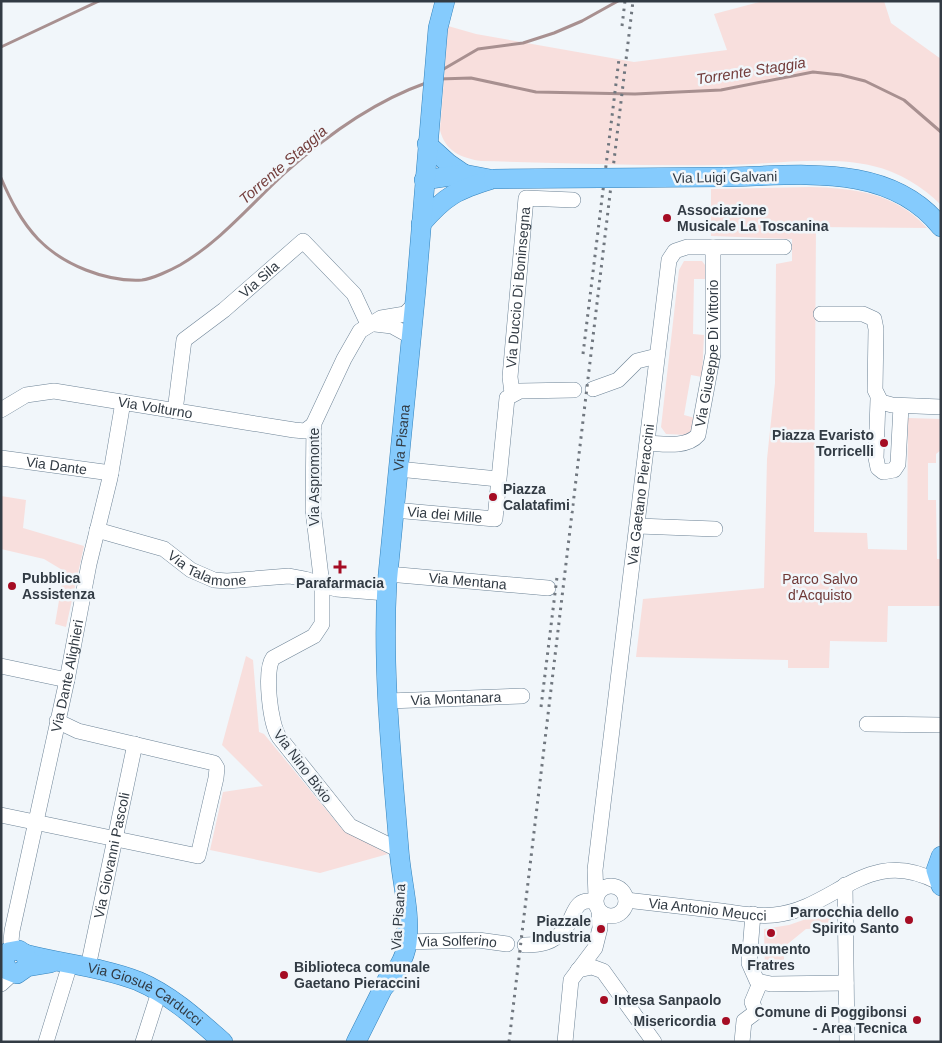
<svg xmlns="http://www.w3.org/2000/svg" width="942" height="1043" viewBox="0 0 942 1043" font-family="Arial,sans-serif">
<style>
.green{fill:#f8dfdd}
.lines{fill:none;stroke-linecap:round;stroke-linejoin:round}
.stream{stroke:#a89090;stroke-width:3}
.minor-casing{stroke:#6d8396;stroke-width:16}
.major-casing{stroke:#3382bb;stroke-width:20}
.minor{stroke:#fff;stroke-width:15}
.major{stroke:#85cbfd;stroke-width:19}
.rail{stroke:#70777f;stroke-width:3;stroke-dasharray:2.5 5;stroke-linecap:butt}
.major-bridge-casing{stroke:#3382bb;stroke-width:20;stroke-linecap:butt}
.major-bridge{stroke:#85cbfd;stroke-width:19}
.poi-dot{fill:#a50c23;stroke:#f1f6fa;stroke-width:2}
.labels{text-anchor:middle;stroke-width:5;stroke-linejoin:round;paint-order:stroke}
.street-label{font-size:14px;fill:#323b44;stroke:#f1f6fa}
.poi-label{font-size:14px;font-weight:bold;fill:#323b44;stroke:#f1f6fa;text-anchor:start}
.park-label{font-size:14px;fill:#6f3937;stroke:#f1f6fa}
.water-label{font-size:15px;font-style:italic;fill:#733d3b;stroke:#f1f6fa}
</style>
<rect width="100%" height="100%" fill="#f1f6fa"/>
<!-- green -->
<path class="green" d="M763 1H884L891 23 941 59V205C922 186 899 172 873 166 826 155 769 165 721 165 641 166 561 163 481 161 461 158 445 151 440 130L448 26 476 34 634 62 727 50 714 14Z
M810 187C854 188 896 193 927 228L816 227 814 532 867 533 868 549 907 550 908 418 941 419V450L936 454V463H928V500H936L937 559H941V606H888L887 642 830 641 829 668H788V660L636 657 643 599 764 588 767 459 775 383 776 264 792 261V239L711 236V189Z
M684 261H702L705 265V279H694L693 334 704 335 702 377 691 375 684 415 695 418 691 431 687 435 666 434 661 427 679 270Z
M1 496 26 500 23 528 84 546 66 627 55 624 64 571 44 559 1 549Z
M246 656 253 660 259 732 264 734 342 829 388 854 320 873 210 850 223 792 263 786 222 745Z
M940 735 941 841 939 843Z
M829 911 833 928 806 929 784 947V971H765L764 929 789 925Z"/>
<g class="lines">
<!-- stream -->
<path class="stream" d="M1 47 99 1
M442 70 478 49 523 43 554 33 582 21 618 1
M439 79 471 78 536 92 635 94 721 90 813 72 841 75 865 81 904 100 941 132
M1 178C11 201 21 221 38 239 63 265 106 282 142 280 152 279 171 270 180 265 221 241 252 203 286 172 326 136 375 101 426 83"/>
<defs>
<g id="minor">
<path d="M821 314H863L874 319 876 329 875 390 881 402 892 405 941 407"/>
<path d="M375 324 392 326 412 337"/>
<path d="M593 389 618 380 637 361 657 356"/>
<path id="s1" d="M512 393 510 377 526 198 573 200"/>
<path d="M878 399 876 458 878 468 883 472 894 470 898 464 901 406"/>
<path id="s2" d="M1 410 26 395 54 391 294 430 305 431 313 425"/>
<path id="s3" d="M175 411 184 340 224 310 303 241 354 294 368 324"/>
<path id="s4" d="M648 443C663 444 687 448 698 435L713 354V247"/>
<path id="s5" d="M1 458 111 473"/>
<path d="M398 469 498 479"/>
<path id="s6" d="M394 510 495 519 507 398 520 391 574 390"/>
<path d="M638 526 715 529"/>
<path id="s7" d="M97 530 164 549 191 570 214 580 227 581 289 576 305 579 336 589 386 593"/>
<path id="s8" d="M388 574 548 588"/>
<path d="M1 666 67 680"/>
<path id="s9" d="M388 701 522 696"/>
<path d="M867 724 941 725"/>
<path d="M1 815 198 856 216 778 217 768 214 763 78 731 57 721"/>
<path d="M399 850 350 826 279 737C270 724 264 670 273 658L314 636 322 624V585L313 510 314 423 344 359 360 331 381 318 405 314 415 304"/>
<path d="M845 885 847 1042"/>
<circle cx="611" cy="901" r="15"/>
<path id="s10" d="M596 897 595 870 669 260 675 251 687 247H784"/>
<path id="s11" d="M626 900C658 904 689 907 721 911 738 913 757 917 774 915 836 909 867 844 938 882"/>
<path d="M753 914 749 963 757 981 771 984 846 983"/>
<path id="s12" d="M403 933 406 942 478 940 507 944"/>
<path d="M525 945C540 945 553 943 564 930 575 918 573 896 595 902"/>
<path id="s13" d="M15 949 11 941 12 931 67 680 89 564 110 478 123 402"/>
<path id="s14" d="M88 967 135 744"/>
<path d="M578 970 592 967 603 971 654 1042"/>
<path d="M1 984 13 973"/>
<path d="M46 1042 70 964"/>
<path d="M143 1042 159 992"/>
<path d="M565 1042 571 980 595 948 600 928 599 911"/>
<path d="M742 1042 744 1021 756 1012 752 1002 760 983"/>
</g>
<g id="major">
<path d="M427 144 448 163 464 174"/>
<path d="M723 177C797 176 889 161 941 227"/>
<path d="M424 180 464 174 490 179"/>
<path d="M421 224C446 195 457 190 493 179"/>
<path d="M941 856 936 870 941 886"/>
<path id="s15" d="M25 954C63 964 102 967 138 981 171 995 197 1019 223 1042"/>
<path d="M28 964 25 954 19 950 8 952 4 959 7 970 17 974 27 967 51 963"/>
<path id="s16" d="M385 986C395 973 405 960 407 943 411 912 401 880 399 849 392 761 382 672 387 584L416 290 438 28 445 1"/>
<path d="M356 1042 389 976"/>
</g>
</defs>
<!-- minor casing -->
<use href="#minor" class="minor-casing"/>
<!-- major casing -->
<use href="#major" class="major-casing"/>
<!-- minor -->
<use href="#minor" class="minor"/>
<!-- major -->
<use href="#major" class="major"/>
<!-- rail -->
<path class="rail" d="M622 26 625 1
M583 354 619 59
M541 707 557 577
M509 1042 633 1"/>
<defs>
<path id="major-bridge" d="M493 179 723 177"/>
</defs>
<!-- major-bridge casing -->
<use href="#major-bridge" class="major-bridge-casing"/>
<!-- major-bridge -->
<use href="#major-bridge" class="major-bridge"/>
</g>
<!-- markers -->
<g class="poi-dot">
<circle cx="667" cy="218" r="5"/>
<circle cx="884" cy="443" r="5"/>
<circle cx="493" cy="497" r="5"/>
<path d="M337.5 559.5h5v5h5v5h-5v5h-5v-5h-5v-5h5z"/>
<circle cx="12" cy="586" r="5"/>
<circle cx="909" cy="920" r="5"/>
<circle cx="601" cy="929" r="5"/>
<circle cx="771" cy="933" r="5"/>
<circle cx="284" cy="975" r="5"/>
<circle cx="604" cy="1000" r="5"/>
<circle cx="917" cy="1020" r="5"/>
<circle cx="726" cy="1021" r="5"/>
</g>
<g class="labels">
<!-- street labels -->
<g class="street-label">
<text transform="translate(725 177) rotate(-1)" y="5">Via Luigi Galvani</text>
<text dy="5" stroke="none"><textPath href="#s3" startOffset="168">Via Sila</textPath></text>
<text dy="5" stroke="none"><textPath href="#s1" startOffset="106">Via Duccio Di Boninsegna</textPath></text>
<text dy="5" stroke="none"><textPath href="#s4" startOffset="135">Via Giuseppe Di Vittorio</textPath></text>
<text dy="5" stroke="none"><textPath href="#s2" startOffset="160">Via Volturno</textPath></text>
<text dy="5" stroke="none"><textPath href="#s16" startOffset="556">Via Pisana</textPath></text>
<text dy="5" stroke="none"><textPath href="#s5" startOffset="56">Via Dante</textPath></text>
<text transform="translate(314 477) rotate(-90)" y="5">Via Aspromonte</text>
<text dy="5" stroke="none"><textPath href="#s10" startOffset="405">Via Gaetano Pieraccini</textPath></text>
<text dy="5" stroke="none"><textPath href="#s6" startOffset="51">Via dei Mille</textPath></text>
<text dy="5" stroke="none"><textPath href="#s7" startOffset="119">Via Talamone</textPath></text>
<text dy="5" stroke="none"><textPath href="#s8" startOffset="80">Via Mentana</textPath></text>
<text dy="5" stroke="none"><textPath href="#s13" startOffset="280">Via Dante Alighieri</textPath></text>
<text dy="5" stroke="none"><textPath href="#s9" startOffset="68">Via Montanara</textPath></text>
<text transform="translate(303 766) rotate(53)" y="5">Via Nino Bixio</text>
<text dy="5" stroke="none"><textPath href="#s14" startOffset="114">Via Giovanni Pascoli</textPath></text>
<text dy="5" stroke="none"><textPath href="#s11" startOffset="82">Via Antonio Meucci</textPath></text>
<text transform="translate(398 917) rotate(-86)" y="5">Via Pisana</text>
<text dy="5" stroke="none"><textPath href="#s12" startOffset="61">Via Solferino</textPath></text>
<text dy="5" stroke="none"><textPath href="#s15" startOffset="128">Via Giosuè Carducci</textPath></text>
</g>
<!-- poi labels -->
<g class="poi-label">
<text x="677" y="215">Associazione<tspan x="677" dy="16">Musicale La Toscanina</tspan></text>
<text x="874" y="440" text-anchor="end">Piazza Evaristo<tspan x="874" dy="16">Torricelli</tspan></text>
<text x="503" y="494">Piazza<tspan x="503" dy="16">Calatafimi</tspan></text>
<text x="22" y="583">Pubblica<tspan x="22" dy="16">Assistenza</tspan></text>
<text x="340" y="588" text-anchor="middle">Parafarmacia</text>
<text x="899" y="917" text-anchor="end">Parrocchia dello<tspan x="899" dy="16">Spirito Santo</tspan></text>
<text x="591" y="926" text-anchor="end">Piazzale<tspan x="591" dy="16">Industria</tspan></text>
<text x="771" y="954" text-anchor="middle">Monumento<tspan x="771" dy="16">Fratres</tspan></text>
<text x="294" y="972">Biblioteca comunale<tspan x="294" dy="16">Gaetano Pieraccini</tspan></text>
<text x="614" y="1005">Intesa Sanpaolo</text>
<text x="907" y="1017" text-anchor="end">Comune di Poggibonsi<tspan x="907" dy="16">- Area Tecnica</tspan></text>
<text x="716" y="1026" text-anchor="end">Misericordia</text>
</g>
<!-- park labels -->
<g class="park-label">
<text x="820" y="584">Parco Salvo<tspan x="820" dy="16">d'Acquisto</tspan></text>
</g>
<!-- water labels -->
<g class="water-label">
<text transform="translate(751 71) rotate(-9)" y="5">Torrente Staggia</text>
<text transform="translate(283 165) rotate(-41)" y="5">Torrente Staggia</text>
</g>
</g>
<!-- border -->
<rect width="942" height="1043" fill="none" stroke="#323b44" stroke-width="5"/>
</svg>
